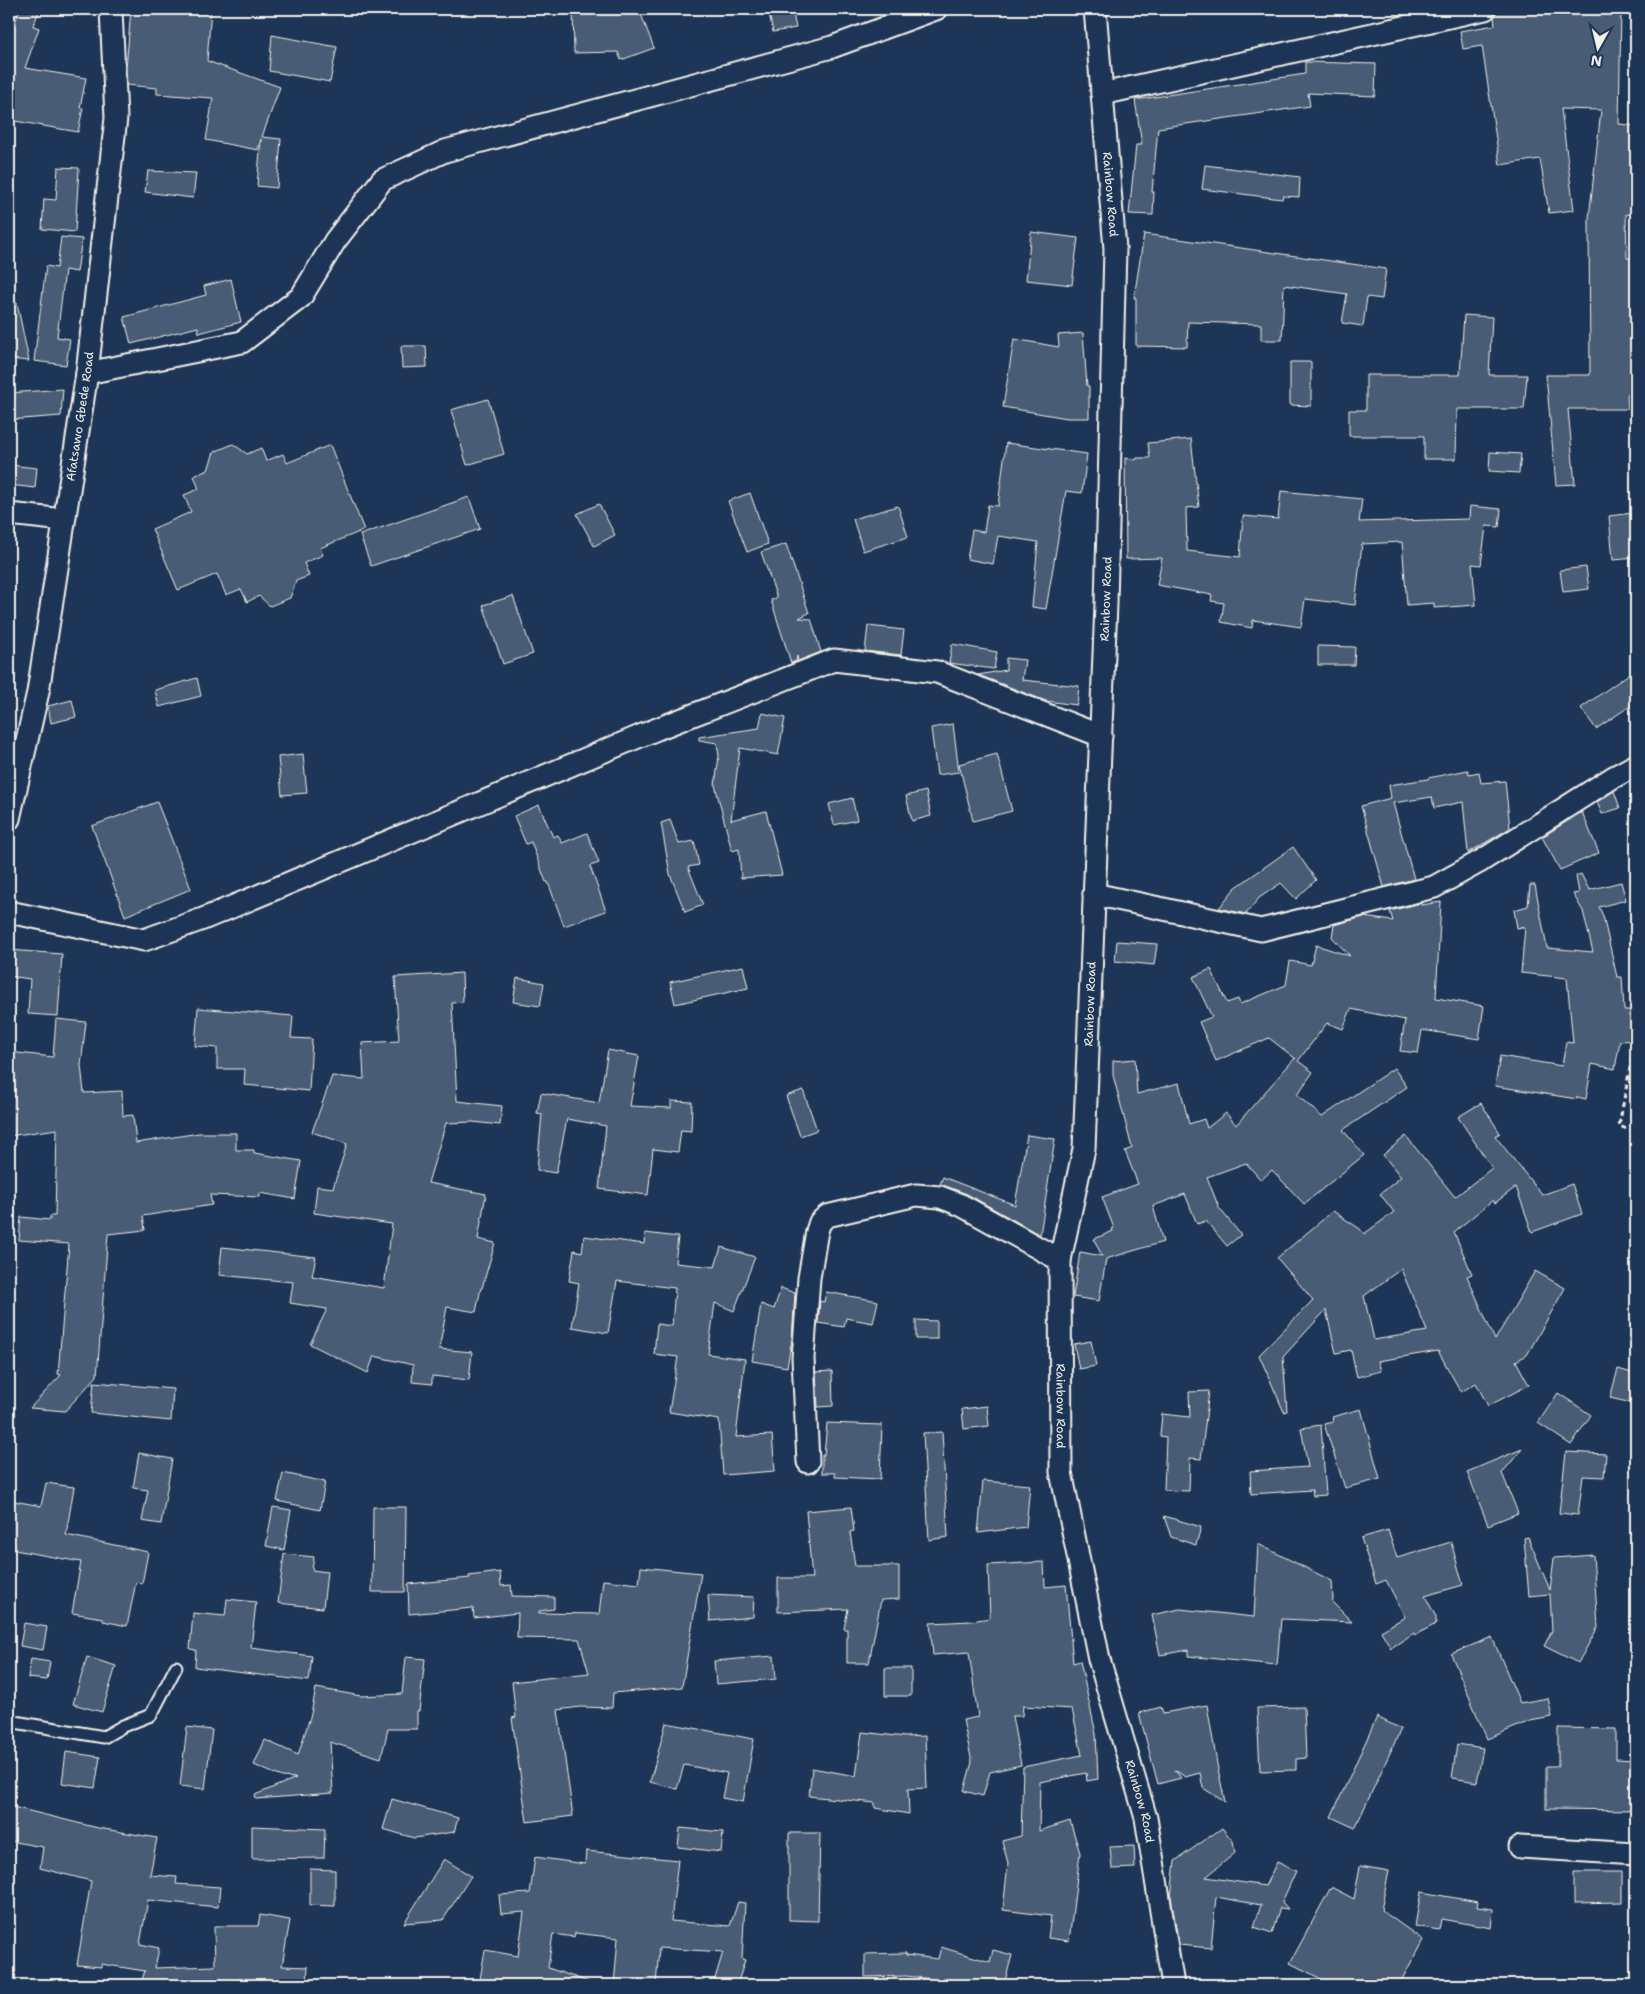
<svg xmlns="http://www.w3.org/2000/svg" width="1645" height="1994" viewBox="0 0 1645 1994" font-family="'Shantell Sans',sans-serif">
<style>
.building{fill:#485b74;stroke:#f4f1e8;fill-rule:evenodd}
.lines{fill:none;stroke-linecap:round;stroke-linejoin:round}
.service-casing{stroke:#f4f1e8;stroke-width:15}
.minor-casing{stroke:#f4f1e8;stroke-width:25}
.path{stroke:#f4f1e8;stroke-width:3;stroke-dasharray:5 4;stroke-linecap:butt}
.service{stroke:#1d3557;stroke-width:11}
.minor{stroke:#1d3557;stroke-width:21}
.labels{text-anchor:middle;stroke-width:4;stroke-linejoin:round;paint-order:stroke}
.street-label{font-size:12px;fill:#f4f1e8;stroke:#1d3557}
</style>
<rect width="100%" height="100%" fill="#1d3557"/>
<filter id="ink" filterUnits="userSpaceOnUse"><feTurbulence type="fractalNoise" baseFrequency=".02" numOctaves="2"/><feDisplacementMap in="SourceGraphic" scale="10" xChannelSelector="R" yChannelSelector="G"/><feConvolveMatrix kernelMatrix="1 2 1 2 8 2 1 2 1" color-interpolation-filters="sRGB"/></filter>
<g filter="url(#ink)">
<!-- building -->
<path class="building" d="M20 9H40L33 26 39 28 25 68 86 78 80 108H83L78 132 9 120V17L16 20Z
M131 9H211L207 61 280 87 262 137 281 139 277 188 257 186 261 139 258 150 206 140 213 98 157 94V88L127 85 126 69Z
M573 9H639L654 48 621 60 618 52 574 53Z
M768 9H792L796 28 773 32Z
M1497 9H1621L1619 124 1636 126V215L1626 214 1627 258H1636V396L1627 395 1628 409H1568L1575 484 1556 485 1546 375H1590L1589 218 1601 110 1561 109 1574 210 1549 213 1540 159 1500 165 1482 46 1463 49 1460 31 1495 25 1494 18Z
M272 35 337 47 330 82 269 71Z
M1305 62 1376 64 1375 96 1308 93 1310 106 1158 128 1152 192H1154L1153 215 1129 214 1136 145H1142L1135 100 1305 74Z
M1205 165 1300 177 1299 197 1283 196 1282 199 1202 189Z
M58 167 79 168 75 232 42 229 44 199 56 200Z
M148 171 196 173 193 198 145 192Z
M1031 232 1078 238 1072 285 1026 280Z
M1144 234 1386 269 1382 299 1367 297 1363 326 1342 323 1347 294 1284 285 1282 340H1261V324L1188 322 1187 347 1136 346V298H1134Z
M61 237 82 239 77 272 65 270 57 337 70 339 66 365 34 361 46 266 57 268Z
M231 279 241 322 199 333 198 327 131 344 124 317 206 295 204 286Z
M17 303 29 361 9 359V304Z
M1464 315 1492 317 1489 375H1527L1524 409H1457L1456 459H1424V436H1349V410H1366V375H1460Z
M1083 333 1087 386H1089V418H1067L1003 407 1014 339 1059 347 1058 335Z
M401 346H426L427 367 402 368Z
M1290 362H1311V406L1290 405Z
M63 389 61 416 9 420V393Z
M488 399 504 454 467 465 451 410Z
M1191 439 1199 507 1186 508 1187 551 1240 557 1243 516 1278 519 1281 491 1362 499 1359 522 1469 519 1470 506 1501 509 1499 527 1486 526 1481 565 1472 564 1476 605 1434 608V603L1407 605 1402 542 1362 544 1355 605 1305 599 1301 627 1253 620 1252 628 1221 622 1224 603 1211 601 1212 595 1157 585 1162 558 1126 559 1125 458 1136 460 1137 458H1150L1148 443Z
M1006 443 1087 454 1082 493 1066 491 1046 609 1032 607 1038 542 998 536 993 564 967 559 972 530 984 532 988 505 998 506Z
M233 444 247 454 261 448 266 461 283 454 287 463 330 445 364 530 320 548 323 555 304 563 309 576 296 581 290 598 270 606 259 596 247 602 241 589 226 595 217 574 178 590 152 529 191 512 184 495 199 489 194 476 208 470 214 452Z
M1490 452 1521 454 1519 473 1489 471Z
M9 465 37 468 35 488 9 485Z
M750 493 768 544 747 552 728 501Z
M469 497 480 529 371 566 360 535Z
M599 504 615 535 594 546 577 514Z
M898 506 908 537 863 551 853 519Z
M1633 513 1636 558 1613 560 1609 516Z
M786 544 809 613 799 618 811 619 821 652 798 661 797 656 796 661 791 663 771 600 777 598 761 552Z
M1586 567 1589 589 1563 592 1560 570Z
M513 596 533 654 503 664 483 605Z
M868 626 904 630 901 655 865 651Z
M952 644 997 652 994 669 949 663Z
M1318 646 1355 647 1354 665H1318Z
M1006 658 1025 660 1022 680 1079 686 1077 705 1046 701 978 675 1006 670Z
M1636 669V702L1596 729 1581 708Z
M197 678 201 696 159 707 155 690Z
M72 700 76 717 51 723 48 706Z
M762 713 785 718 778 755 740 748 731 820 766 811 782 875 741 878 739 849 732 851 715 785 719 756 717 743 699 740V737L759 728Z
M953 724 959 772 937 775 931 728Z
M303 754 307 793 282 795 278 757Z
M997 754 1012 811 973 821 959 764Z
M1468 770 1469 774 1479 772 1481 783 1505 781 1510 828 1468 853 1463 802 1434 808 1432 797 1393 803 1414 879 1384 887 1361 806 1391 798 1389 785 1428 779V778Z
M926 791 931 816 912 821 906 796Z
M1614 791 1620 808 1602 814 1597 802Z
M852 798 857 820 834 825 829 804Z
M157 802 191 889 125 916 92 826Z
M539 805 553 837 558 835 562 843 587 833 599 863 590 866 606 911 564 926 548 882H546L531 842 526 844 514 816Z
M1582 812 1599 853 1560 870 1542 837Z
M670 820 679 844 694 841 699 865 688 867 703 905 685 912 670 874 661 823Z
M1293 847 1316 880 1296 899 1281 883 1259 898 1246 914 1219 908 1235 888Z
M1581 874 1589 890 1621 882 1626 900 1599 907 1603 916 1617 977H1622L1624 1010H1635L1636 1040 1620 1041 1615 1069 1592 1064 1586 1099 1577 1097V1099L1495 1086 1500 1056 1562 1066 1566 1042 1573 1043 1567 978 1521 973 1525 927 1517 928 1514 910 1528 906 1530 885H1535L1547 948 1593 952 1583 911 1573 894 1579 893 1576 876Z
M1441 902 1436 998 1484 1006 1479 1039 1422 1030 1418 1053 1400 1051 1405 1020 1351 1009 1343 1029 1327 1023 1298 1061 1313 1072 1297 1095 1322 1117 1394 1068 1407 1087 1343 1130 1364 1155 1304 1204 1272 1170 1261 1180 1246 1163 1207 1177 1219 1208 1241 1235 1227 1246 1206 1221 1197 1224 1185 1194 1153 1206 1163 1242 1106 1259 1099 1301 1073 1297 1080 1252 1102 1256 1094 1239 1113 1231 1112 1229 1114 1228 1102 1197 1138 1184 1125 1151 1132 1148 1113 1075V1061L1135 1059 1137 1094 1179 1083 1189 1124 1204 1119 1207 1128 1226 1113 1236 1125 1295 1058 1296 1059 1269 1038 1216 1061 1199 1022 1212 1017 1193 977 1211 969 1227 1003 1238 999 1240 1004 1286 985 1290 961 1311 965 1316 945 1350 956 1332 937 1334 925 1363 917 1393 921 1390 911 1421 903V905Z
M1117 941 1157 944 1154 965 1115 961Z
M9 950 62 954 58 1016 28 1014 30 979 9 976Z
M743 966 748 988 675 1004 670 982Z
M462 973 463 1002 452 1003 457 1101 502 1106 500 1125 473 1122 446 1123 428 1183 486 1194 478 1239 495 1243 482 1288H481L476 1312 447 1307 439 1349 472 1352 469 1380 432 1376V1384L412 1382 413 1365 374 1356 368 1373 310 1344 327 1309 290 1303 293 1282 219 1275 222 1247 316 1257 312 1276 384 1288 392 1224 314 1213 317 1186 333 1188 347 1144 312 1132 332 1076 364 1079 362 1043 399 1041 395 977Z
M517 978 544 983 540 1006 513 1002Z
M198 1008 293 1016 291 1038 312 1039 309 1091 244 1085 245 1069H217V1048L195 1046Z
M56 1019 86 1022 81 1065 84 1093 122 1091 123 1116 133 1115 136 1143 199 1133H236V1150H254V1153L301 1161 295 1199 260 1193V1197L210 1195 212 1205 143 1216 145 1230 108 1234 97 1376 65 1411 30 1408 61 1375 58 1374 69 1244 19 1240 21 1217 50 1220V1216H55L57 1129 9 1136V1052L53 1057Z
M608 1050 639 1056 630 1106 671 1108V1101L692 1102 691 1131 681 1130 678 1152 653 1149 648 1195 599 1189 606 1126 567 1119 556 1173 537 1170 542 1114 537 1113 541 1093 599 1103Z
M803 1090 817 1130 800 1136 786 1096Z
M1481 1103 1500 1133 1495 1136 1542 1195 1572 1184 1582 1214 1532 1232 1516 1187 1495 1203 1493 1200 1454 1232 1472 1274 1467 1276 1495 1340 1535 1271 1565 1288 1527 1355 1516 1361 1529 1385 1488 1406 1476 1383 1461 1392 1438 1351 1378 1361 1381 1371 1357 1377 1351 1350 1336 1353 1326 1310 1283 1357 1287 1411 1284 1412 1259 1355 1313 1300 1277 1258 1333 1211 1360 1229 1364 1234 1394 1212 1380 1194 1401 1177 1383 1155 1406 1136 1455 1197 1492 1168 1458 1117ZM1401 1269 1427 1331 1374 1340 1364 1296Z
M1027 1135 1055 1139 1040 1235 967 1194 940 1184 943 1177 1015 1205Z
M645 1233 678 1237 675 1263 715 1267 721 1247 755 1257 734 1311 715 1303 708 1354 745 1359 736 1437 772 1435 775 1471 723 1475 719 1420 669 1412 678 1357 654 1354 657 1324 672 1326 675 1288 617 1281 608 1333 572 1327 579 1283 569 1281 574 1250 582 1252 584 1236 644 1244Z
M781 1288 795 1293 792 1339 787 1367 752 1361 761 1304 774 1309Z
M826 1292 878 1301 873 1323 846 1318 844 1327 818 1323 820 1301 824 1302Z
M916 1320 937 1321V1339H916Z
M1091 1341 1096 1366 1079 1369 1074 1344Z
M1618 1369 1636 1374V1404L1610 1398Z
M832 1371 833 1406 818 1407 816 1372Z
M94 1382 173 1389 171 1421 91 1413Z
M1209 1391 1201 1459 1190 1458 1189 1491 1164 1490 1166 1437 1160 1436 1162 1414 1190 1417 1189 1392Z
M1558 1393 1591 1415 1571 1445 1538 1423Z
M987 1406 989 1426 964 1429 962 1409Z
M1361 1409 1380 1479 1345 1488 1324 1424 1333 1422 1332 1417Z
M827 1423 882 1425 880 1479 835 1477V1473H822V1455H824Z
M1321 1425 1326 1495 1313 1496 1312 1490 1251 1494 1250 1471 1308 1467 1301 1428Z
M942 1432 948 1537 929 1540 923 1433Z
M1522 1449 1502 1473 1518 1513 1488 1525 1467 1472Z
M1566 1452 1606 1454 1604 1477 1583 1476 1578 1515 1559 1513Z
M139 1453 172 1459 161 1524 142 1521 148 1490 133 1488Z
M283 1473 325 1482 320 1510 277 1501Z
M983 1481 1030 1485 1026 1527 978 1533Z
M46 1483 74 1487 66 1535 148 1552 142 1584 136 1582 127 1626 103 1621V1618L72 1613 81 1562 9 1549V1500L41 1506Z
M273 1507 291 1510 284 1550 266 1546Z
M373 1507H406L405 1592H372Z
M851 1507 854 1531 850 1532 855 1566H899V1599L881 1600 869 1663H847V1629H844L848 1609 778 1612V1578H812L806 1511Z
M1164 1516 1201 1527 1196 1545 1171 1537Z
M1388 1530 1397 1558 1451 1542 1463 1585 1425 1596 1436 1617V1624L1415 1635 1414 1633 1391 1648 1381 1631 1405 1617 1386 1580 1376 1584 1361 1538Z
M1528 1537 1550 1590 1554 1558 1593 1555 1598 1627 1578 1663 1544 1646 1552 1631 1550 1594 1529 1596 1524 1538Z
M1258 1544 1332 1581 1333 1601 1332 1602 1352 1622 1281 1619 1277 1665 1188 1656V1650L1160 1655 1152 1615 1180 1609 1254 1617Z
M284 1554 314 1557 312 1570 327 1572 323 1608 278 1603Z
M1044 1562 1045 1587 1066 1585 1073 1663 1080 1661 1096 1734 1098 1779 1087 1781 1086 1773 1040 1782 1039 1831 1070 1821 1080 1853 1069 1941 1048 1938 1051 1916 1003 1910 1008 1863 1002 1841 1021 1836 1023 1767 1082 1755 1072 1709 1023 1706 1022 1716H1012L1021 1765 990 1772 983 1796 964 1791 972 1762 963 1720 978 1717 969 1652 933 1655 930 1623 971 1621 990 1618 988 1565Z
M641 1567 701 1573 682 1687 613 1693 612 1708 580 1707 558 1710 573 1816 527 1822 512 1718 516 1717 512 1682 589 1673 579 1639 517 1638 518 1613 474 1618 473 1608 409 1614 408 1584 470 1578 469 1576 500 1572 501 1586 511 1585 512 1596 554 1597V1609L539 1611V1613L599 1614 603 1580 639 1584Z
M708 1595 754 1597 753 1617 710 1621Z
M227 1599 256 1602 251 1648 312 1656 309 1681 195 1667 196 1650 190 1649 193 1613 225 1616Z
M24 1623 47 1627 43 1650 20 1646Z
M1492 1637 1520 1703 1548 1698 1552 1717 1530 1721 1487 1739 1451 1654Z
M774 1656 776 1679 716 1684 714 1661Z
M87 1657 116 1666 102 1712 73 1704Z
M406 1657 425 1659 419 1711H417V1729H388L381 1758 330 1742 333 1793 256 1799 255 1795 296 1778 282 1777 254 1765 265 1740 298 1755 311 1714 316 1688 361 1696 402 1694Z
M31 1659 50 1662 47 1680 28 1678Z
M885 1668H911V1696H885Z
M1207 1705 1217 1764 1225 1802 1203 1788 1200 1773 1185 1777 1175 1770 1181 1778 1158 1784 1139 1713 1161 1707 1163 1713Z
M1304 1707 1306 1758 1296 1759V1770L1260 1771 1257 1708Z
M1377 1717 1401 1729 1355 1828 1331 1817Z
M666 1723 754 1739 743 1802 722 1798 727 1773 684 1765 677 1789 650 1782Z
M187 1727 212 1730 205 1789 180 1786Z
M1558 1728 1616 1729V1759L1636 1760V1810L1546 1809V1766H1558Z
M862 1732 905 1737 925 1736 927 1788 908 1789 909 1814 875 1808V1803L809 1796 812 1768 856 1776Z
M1457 1744 1483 1748 1477 1782 1452 1778Z
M66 1752 100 1757 95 1788 62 1783Z
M392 1799 458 1818 454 1832 414 1838 383 1829Z
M9 1806 98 1828 157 1838 150 1875 177 1877 176 1884 220 1887 218 1907 148 1900 140 1944 159 1948 155 1968 215 1966 214 1926H258L260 1915 290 1920 282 1966 308 1967 307 1985H140L145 1971 101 1964V1967L77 1965 91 1881 40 1868 43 1847 9 1841Z
M252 1826 325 1829 324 1858 252 1859Z
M680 1828 723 1832 721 1852 678 1847Z
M1222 1828 1233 1841 1235 1853 1206 1877 1265 1886 1277 1862 1296 1871 1282 1902 1288 1909 1280 1908 1272 1933 1254 1927 1261 1905 1216 1897 1211 1948 1179 1945 1171 1897 1175 1861Z
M789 1833H820L818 1921 789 1920Z
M1134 1846 1135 1868 1112 1869 1110 1847Z
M586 1851 678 1860 671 1921 730 1926 738 1902 745 1903 742 1959 745 1960 737 1985H713L723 1952 659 1948 656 1985H614L618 1938 575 1933 574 1937 553 1934 548 1968 589 1982 588 1985H479L485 1950 518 1956 524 1912 501 1914 499 1895 530 1893 535 1857 585 1864Z
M444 1859 471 1876 443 1920 404 1923Z
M1360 1866 1389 1871 1381 1910 1423 1940 1399 1985H1333L1290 1963 1331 1887 1354 1899Z
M310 1869 335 1870V1906L310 1905Z
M1574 1872H1622V1902L1574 1903Z
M1421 1892 1478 1902 1477 1907 1493 1909 1491 1928 1441 1919 1439 1930 1415 1926Z
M941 1947 990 1962 993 1950 1012 1955 1004 1985H930L932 1979 906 1976 865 1977V1954L906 1953V1955L938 1959Z"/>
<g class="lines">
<defs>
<path id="service" d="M9 1721 104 1737 123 1726 151 1715 176 1667"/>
<g id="minor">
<path id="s1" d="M1095 9 1115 249 1106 604 1084 1149 1060 1260 1061 1472 1099 1659 1146 1818 1173 1985"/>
<path d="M1102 94 1485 9"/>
<path d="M87 373 242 342 301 297 335 241 382 180 445 151 832 47 936 9"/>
<path d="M9 514 64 520"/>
<path id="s2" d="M9 819 38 692 87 373 116 118 111 9"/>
<path d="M1094 894 1261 930 1434 887 1481 861 1612 778 1636 765"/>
<path d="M9 912 144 940 203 919 657 729 834 660 937 672 1101 736"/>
<path d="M808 1462 803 1358 809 1278 817 1231 820 1222 827 1216 916 1195 940 1197 961 1205 1060 1260"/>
<path d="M1520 1847 1636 1854"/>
</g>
</defs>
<!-- service casing -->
<use href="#service" class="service-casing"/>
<!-- minor casing -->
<use href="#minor" class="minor-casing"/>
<!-- path -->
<path class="path" d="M1636 1052H1633L1619 1126 1636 1132"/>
<!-- service -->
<use href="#service" class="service"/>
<!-- minor -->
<use href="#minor" class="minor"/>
</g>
</g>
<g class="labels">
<!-- street labels -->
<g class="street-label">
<text dy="4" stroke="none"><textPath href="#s1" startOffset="186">Rainbow Road</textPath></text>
<text dy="4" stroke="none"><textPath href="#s2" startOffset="409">Afatsawo Gbede Road</textPath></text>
<text transform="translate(1106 599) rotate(-88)" y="4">Rainbow Road</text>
<text transform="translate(1090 1004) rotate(-88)" y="4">Rainbow Road</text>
<text dy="4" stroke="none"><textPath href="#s1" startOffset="1401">Rainbow Road</textPath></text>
<text dy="4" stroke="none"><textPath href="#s1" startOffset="1806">Rainbow Road</textPath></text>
</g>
</g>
<!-- margin -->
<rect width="1645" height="1994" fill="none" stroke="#1d3557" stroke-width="30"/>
<rect x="15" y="15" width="1615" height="1964" fill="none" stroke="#f4f1e8" stroke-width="2" filter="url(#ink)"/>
<!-- north arrow -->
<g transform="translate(1598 48) rotate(188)" stroke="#1d3557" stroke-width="4" paint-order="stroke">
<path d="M0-4L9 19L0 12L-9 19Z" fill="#f4f1e8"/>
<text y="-8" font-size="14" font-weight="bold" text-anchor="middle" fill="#f4f1e8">N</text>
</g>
</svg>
